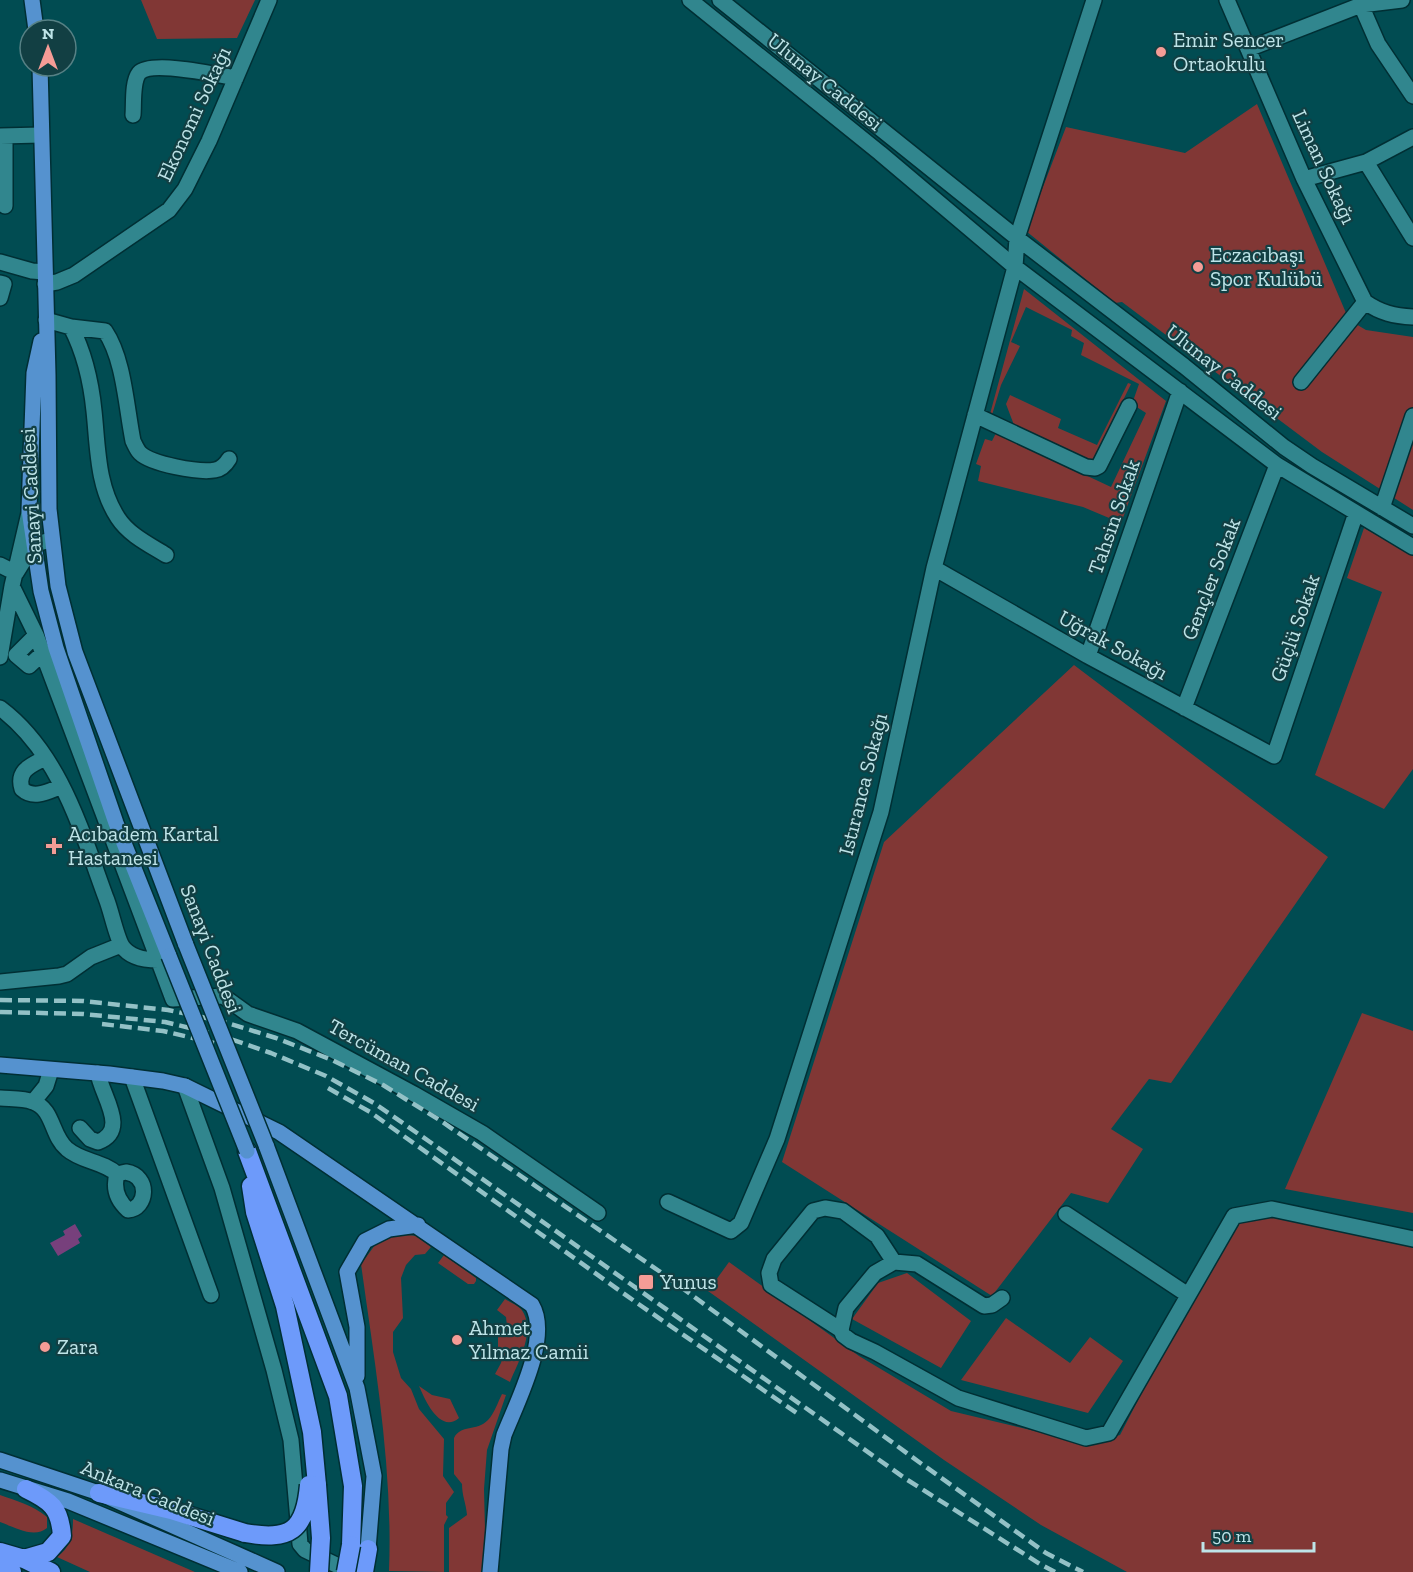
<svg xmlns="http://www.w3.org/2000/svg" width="1413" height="1572" viewBox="0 0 1413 1572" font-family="'Zilla Slab',serif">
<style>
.green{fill:#813735}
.water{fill:#77407c}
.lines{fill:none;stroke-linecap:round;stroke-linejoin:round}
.minor-casing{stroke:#002f34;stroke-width:18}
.major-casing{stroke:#002f34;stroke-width:18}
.highway-casing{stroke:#002f34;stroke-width:21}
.minor{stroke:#31868e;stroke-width:15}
.major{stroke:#5592cf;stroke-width:15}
.highway{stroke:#6d9afa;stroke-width:18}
.rail{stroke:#93c1c6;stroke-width:4.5;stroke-dasharray:12 6;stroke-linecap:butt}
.major-bridge-casing{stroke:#002f34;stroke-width:18;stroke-linecap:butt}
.highway-bridge-casing{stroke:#002f34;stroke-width:21;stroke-linecap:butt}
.major-bridge{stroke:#5592cf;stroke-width:15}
.highway-bridge{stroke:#6d9afa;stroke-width:18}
.poi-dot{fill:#f59c96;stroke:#123f43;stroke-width:2}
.labels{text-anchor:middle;stroke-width:4.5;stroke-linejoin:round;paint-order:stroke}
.poi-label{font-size:21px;fill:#bee4e8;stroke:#123f43;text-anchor:start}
.street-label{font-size:21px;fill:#bee4e8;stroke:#123f43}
</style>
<rect width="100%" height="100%" fill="#014c52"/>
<!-- green -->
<path class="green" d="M141 0H255L237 38 157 39Z
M1257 104 1349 320 1366 330 1413 337V510L1322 452 1122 302 1115 303 1026 231 1066 127 1185 153Z
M1024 289 1166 401 1121 523 1083 507 978 481 981 466 976 464 985 439 992 441 996 433 1111 487 1146 413 1132 404 1139 384 1081 355 1084 343 1071 336 1072 330 1026 307 1011 342 1020 346 1001 385 992 415 990 414Z
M1128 383 1131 384 1094 460 1090 462 1014 425 1006 404 1010 395 1061 419 1058 428 1097 445Z
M1364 528 1413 556V769L1384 809 1315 775 1382 592 1347 578Z
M1074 665 1328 857 1171 1083 1149 1079 1111 1129 1143 1149 1108 1203 1071 1193 992 1296 782 1162 884 842Z
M1362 1013 1413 1031V1213L1285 1189Z
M1276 1215 1413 1244V1572H1127L1041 1525 944 1460 708 1291 729 1262 859 1356 951 1411 1089 1444 1120 1435 1189 1302 1237 1223Z
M399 1234 416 1236 431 1247 425 1254 415 1255 406 1265 401 1278 403 1318 393 1332V1352L401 1378 411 1389 419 1409 444 1439 443 1476 454 1492 446 1503V1515L448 1517 444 1525V1572L389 1571C393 1468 375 1366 361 1264L375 1245Z
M444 1255 476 1278V1281L474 1284H468L438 1263Z
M907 1273 971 1321 941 1368 852 1319 878 1283Z
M505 1299C510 1302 517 1305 521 1309 537 1330 518 1362 510 1382L495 1374 501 1363 503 1354 498 1351V1332L507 1326 506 1317 497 1310Z
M1006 1318 1070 1363 1090 1337 1123 1361 1088 1413 961 1380Z
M419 1386 432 1395 450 1399 459 1418C440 1434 425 1400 419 1386Z
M502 1394 506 1395 487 1450 484 1489 486 1572H449V1528L467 1515C466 1503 462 1496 462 1484L454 1474V1438C461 1424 476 1432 488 1420 494 1414 498 1402 502 1394Z
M0 1495C17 1501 32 1505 47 1517V1528C34 1539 14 1527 0 1522Z
M73 1519 195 1572H90L57 1557C71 1547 73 1534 73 1519Z"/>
<!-- water -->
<path class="water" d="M75 1224 82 1236 78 1239 80 1243 58 1256 50 1243 65 1235 63 1231Z"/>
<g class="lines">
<defs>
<path id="minor" d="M690 0 880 153 1015 267 1277 465 1413 547
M720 0 1017 238 1184 366 1284 447 1312 466 1413 526
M1227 0 1304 179 1365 302C1381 313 1394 316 1413 317
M1361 5 1378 44 1413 96
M1248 49 1361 5 1402 0
M133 115C134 104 132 82 139 73 151 60 218 75 236 78
M0 136 41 135
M1366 162 1413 238
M1304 179 1366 162 1413 137
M5 206V136
M0 262 32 271 45 272
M0 283 4 284 0 298
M45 284 57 282 74 275 169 210 185 189 209 141 269 0
M46 320 71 327 105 331C124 359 126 406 133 441 135 445 137 450 140 453 151 464 199 473 215 470 221 469 226 464 229 459
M71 327C85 354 91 381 94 411 98 448 97 486 118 518 129 535 150 545 166 555
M1301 382 1365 302
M975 415 1086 467 1095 468 1099 466 1129 406
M1382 508 1413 416
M0 565 16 573 34 544 52 540
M934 568 1088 656 1274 756 1356 513
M12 586 36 635 16 655 29 666 43 653
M36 635 173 999 223 996 248 1014 297 1031 414 1094 482 1133 598 1213
M1088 656 1180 391
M0 657 12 586 29 513
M0 708C60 753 81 830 106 898 111 910 116 936 122 946 130 958 145 960 158 960
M1184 708 1277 465
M45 758C32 765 16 770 22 789 34 800 49 791 62 786
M0 982 59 976 67 974 91 957 121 945
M132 1077 211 1295
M185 1086 222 1188 274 1370 291 1440 300 1544 305 1550 351 1572
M0 1098C10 1099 23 1098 33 1102 54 1109 51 1136 67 1149 82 1162 103 1161 117 1174
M33 1102 46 1086 51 1070
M80 1128 90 1139 98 1142C130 1130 101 1095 98 1073
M126 1172C151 1176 147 1209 128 1210 117 1200 113 1188 117 1174Z
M668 1202 731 1231 741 1223 777 1139 881 812 934 568 1015 267 1017 238 1094 0
M1066 1214 1188 1295
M1002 1298 992 1305 984 1306 917 1264 894 1262 875 1273 846 1308 841 1330 843 1335 851 1341 875 1352 958 1398 1086 1438 1109 1433 1234 1216 1272 1209 1413 1239
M841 1330 771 1285 769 1273 774 1259 813 1211 825 1208 843 1211 877 1236 894 1262"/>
<path id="major" d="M32 0 36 30
M40 66 48 375 49 509 58 586 75 652 186 945
M41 341 34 373 29 510 41 591 56 648 116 823 169 956
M0 1065 109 1074 163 1081 185 1086 279 1132 532 1305C551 1337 517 1402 504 1435L501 1449 490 1572
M266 1145 357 1388 374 1476 368 1549
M357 1376V1327L347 1272 365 1241 389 1229 418 1225
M0 1460 99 1493 277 1572
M0 1480 68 1501 240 1572"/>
<path id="highway" d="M247 1151 338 1396 353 1486 351 1545
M251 1186 255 1212 285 1306 312 1432 317 1485
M99 1493 171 1510 245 1533
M0 1552 24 1559 51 1572
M24 1559 48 1552 62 1536C60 1508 51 1501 26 1489
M0 1568 12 1572
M364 1572 368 1549"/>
</defs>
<!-- minor casing -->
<use href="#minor" class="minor-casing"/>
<!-- major casing -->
<use href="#major" class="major-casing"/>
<!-- highway casing -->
<use href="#highway" class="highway-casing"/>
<!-- minor -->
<use href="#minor" class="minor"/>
<!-- major -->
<use href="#major" class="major"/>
<!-- highway -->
<use href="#highway" class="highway"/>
<!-- rail -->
<path class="rail" d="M0 1000 83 1001 168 1010 221 1021 276 1038 332 1060 383 1085 441 1121 659 1271 919 1462 1046 1553 1083 1572
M0 1012 83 1014 165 1022 219 1035 271 1053 326 1076 374 1103 430 1142 906 1479 1040 1564 1055 1572
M102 1024 163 1031 214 1043
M328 1088 370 1112 637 1303 801 1416"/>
<defs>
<path id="major-bridge" d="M186 945 266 1145
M169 956 247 1151"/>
<path id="highway-bridge" d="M317 1485 321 1538 319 1572
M245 1533C290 1541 305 1531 309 1485
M346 1572 351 1545"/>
</defs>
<!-- major-bridge casing -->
<use href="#major-bridge" class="major-bridge-casing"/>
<!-- highway-bridge casing -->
<use href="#highway-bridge" class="highway-bridge-casing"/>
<!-- major-bridge -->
<use href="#major-bridge" class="major-bridge"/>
<!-- highway-bridge -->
<use href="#highway-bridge" class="highway-bridge"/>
</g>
<!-- markers -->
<g class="poi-dot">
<circle cx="1161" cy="52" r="6"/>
<circle cx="1198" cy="267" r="6"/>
<path d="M51 837h6v6h6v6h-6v6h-6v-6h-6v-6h6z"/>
<rect x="638" y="1274" width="16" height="16" rx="3"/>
<circle cx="457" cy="1340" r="6"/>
<circle cx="45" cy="1347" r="6"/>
</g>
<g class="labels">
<!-- poi labels -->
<g class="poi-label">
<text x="1173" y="47">Emir Sencer<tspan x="1173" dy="24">Ortaokulu</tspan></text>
<text x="1210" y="262">Eczacıbaşı<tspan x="1210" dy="24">Spor Kulübü</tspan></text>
<text x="68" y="841">Acıbadem Kartal<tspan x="68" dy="24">Hastanesi</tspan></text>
<text x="660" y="1289">Yunus</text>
<text x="469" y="1335">Ahmet<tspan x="469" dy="24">Yılmaz Camii</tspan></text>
<text x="57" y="1354">Zara</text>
</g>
<!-- street labels -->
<g class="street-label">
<text transform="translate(825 82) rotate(39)" y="7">Ulunay Caddesi</text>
<text transform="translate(194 114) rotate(-65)" y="7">Ekonomi Sokağı</text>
<text transform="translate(1324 167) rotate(65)" y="7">Liman Sokağı</text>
<text transform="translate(1224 372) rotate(38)" y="7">Ulunay Caddesi</text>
<text transform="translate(31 496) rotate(-93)" y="7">Sanayi Caddesi</text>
<text transform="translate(1114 517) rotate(-71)" y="7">Tahsin Sokak</text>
<text transform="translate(1211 579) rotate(-69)" y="7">Gençler Sokak</text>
<text transform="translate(1295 628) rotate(-71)" y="7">Güçlü Sokak</text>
<text transform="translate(1113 645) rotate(29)" y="7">Uğrak Sokağı</text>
<text transform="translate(863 784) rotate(-76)" y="7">Istıranca Sokağı</text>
<text transform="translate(211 949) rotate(69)" y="7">Sanayi Caddesi</text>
<text transform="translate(404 1065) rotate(29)" y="7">Tercüman Caddesi</text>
<text transform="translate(148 1493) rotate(22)" y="7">Ankara Caddesi</text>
</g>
</g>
<!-- north arrow -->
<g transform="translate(48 48)"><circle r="28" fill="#123f43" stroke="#578185" stroke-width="1.5"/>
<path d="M0-4.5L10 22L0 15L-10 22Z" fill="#f59c96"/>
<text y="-9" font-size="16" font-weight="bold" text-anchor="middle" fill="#bee4e8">N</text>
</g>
<!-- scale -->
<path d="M1203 1542v9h111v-9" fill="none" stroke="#bee4e8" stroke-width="3"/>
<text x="1212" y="1542" font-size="18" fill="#bee4e8" stroke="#123f43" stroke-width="4.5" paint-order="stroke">50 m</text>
</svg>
